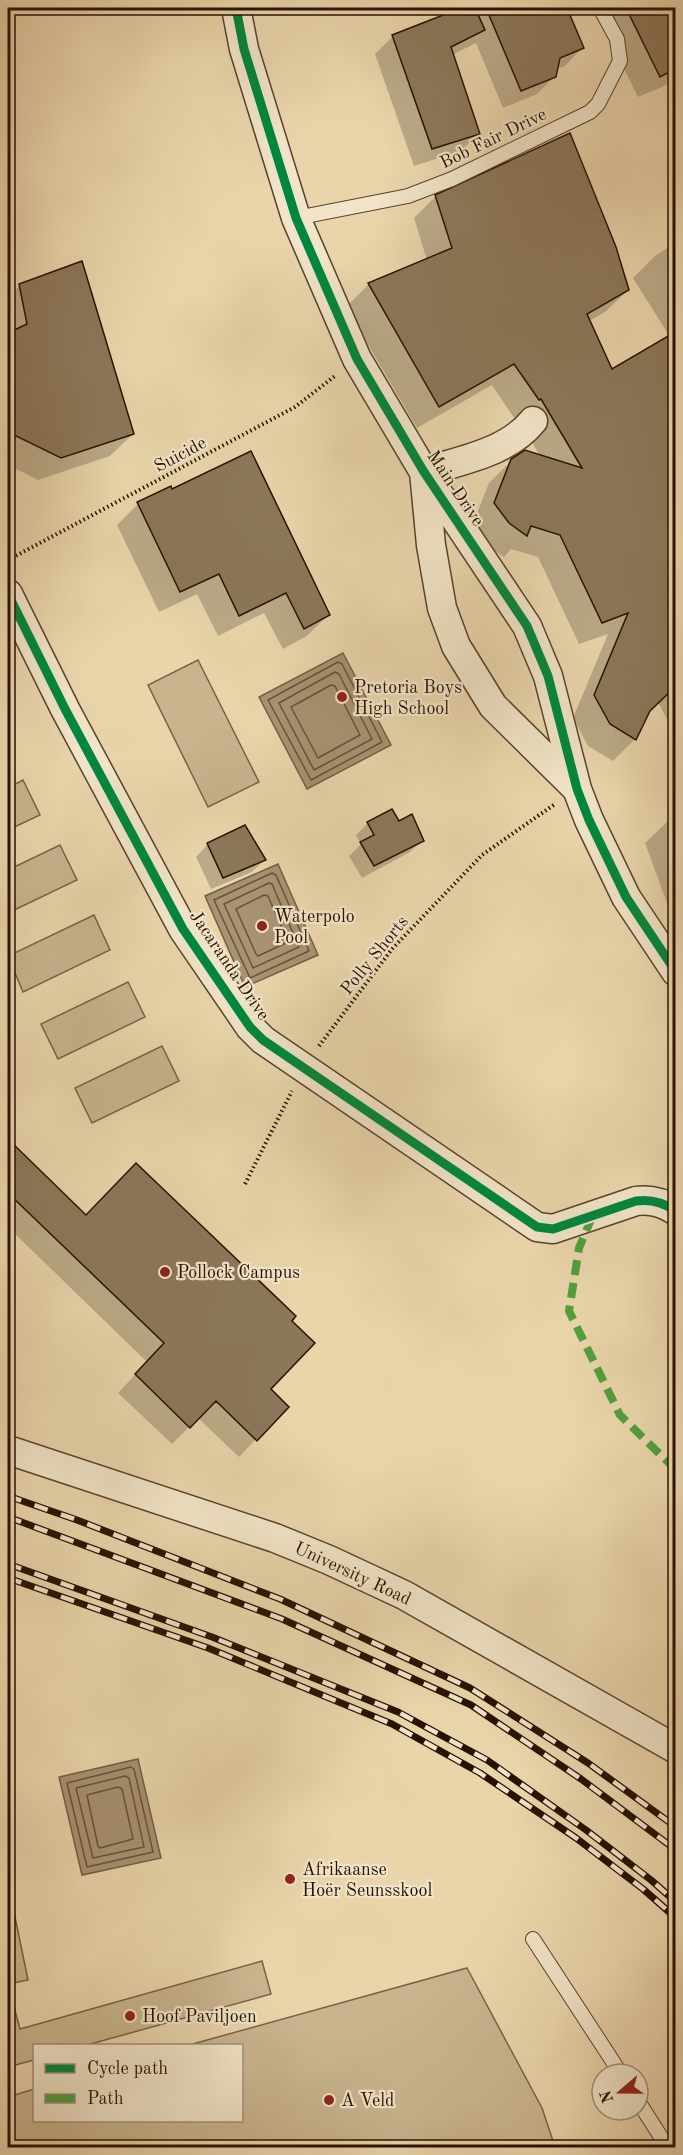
<svg xmlns="http://www.w3.org/2000/svg" width="683" height="2155" viewBox="0 0 683 2155" font-family="'Old Standard TT',serif">
<style>
.green{fill:#c9b48e;stroke:#786247;stroke-width:1.5}
.water{fill:#a89271;stroke:#745e44;stroke-width:1.5}
.shadow{fill:#0003}
.lines{fill:none;stroke-linecap:round;stroke-linejoin:round}
.shore{stroke:#685238;stroke-width:1.5}
.building{fill:#8c7759;stroke:#271100;stroke-width:1.5}
.service-casing{stroke:#58422b;stroke-width:16}
.minor-casing{stroke:#58422b;stroke-width:31}
.path{stroke:#271100;stroke-width:4;stroke-dasharray:1.5 3;stroke-linecap:butt}
.service{stroke:#f1e4c8;stroke-width:14}
.minor{stroke:#f1e4c8;stroke-width:28}
.rail-casing{stroke:#271100;stroke-width:7}
.rail{stroke:#f1e4c8;stroke-width:4.5;stroke-dasharray:14;stroke-linecap:butt}
.quiet{stroke:#51a03c;stroke-width:8;stroke-dasharray:15 8;stroke-linecap:butt}
.cycleway-casing{stroke:#f1e4c8;stroke-width:13}
.cycleway{stroke:#00873e;stroke-width:9}
.poi-dot{fill:#8f2418;stroke:#f1e4c8;stroke-width:2}
.labels{text-anchor:middle;stroke-width:4.5;stroke-linejoin:round;paint-order:stroke}
.street-label{font-size:18px;fill:#271100;stroke:#f1e4c8}
.poi-label{font-size:18px;fill:#271100;stroke:#f1e4c8;text-anchor:start}
</style>
<rect width="100%" height="100%" fill="#ead5ab"/>
<filter id="stains"><feTurbulence type="fractalNoise" baseFrequency=".00333" numOctaves="4"/><feColorMatrix values="0 0 0 0 .2 0 0 0 0 .09 0 0 0 0 .02 0 0 0 .5 -.17"/></filter>
<radialGradient id="worn" r=".72"><stop offset=".6" stop-color="#630" stop-opacity="0"/><stop offset="1" stop-color="#630" stop-opacity=".3"/></radialGradient>
<!-- green -->
<path class="green" d="M198 660 259 782 208 807 148 685Z
M23 780 40 815 8 830V788Z
M60 845 77 880 8 913V870Z
M94 915 110 950 23 992 8 956Z
M128 982 145 1017 58 1059 41 1024Z
M162 1046 179 1081 92 1123 75 1088Z
M8 1883 28 1980 8 1984Z
M262 1961 271 1994 87 2045 34 2046V2060L8 2067V1985L20 2029Z
M467 1968 542 2108 555 2147H8V2097L34 2089V2120H242V2046L189 2045Z"/>
<!-- water -->
<path class="water" d="M343 653 391 745 307 789 259 697Z
M278 864 318 955 245 987 205 896Z
M138 1759 161 1858 82 1875 59 1777Z"/>
<!-- shadow -->
<path class="shadow" d="M465 8H564L582 48 565 66 556 69 555 76 537 94 503 108 476 43 452 55 478 134 461 151 414 166 375 54 393 36Z
M601 8H676V81L638 97 596 12Z
M436 196 628 290 605 312 589 321 611 371 670 337 633 278 655 256 676 242V737L658 702 648 712 635 739 613 761 588 746 573 718 608 634 579 644 538 557 511 549 504 557 487 545 472 526 489 483 511 461 540 456 519 420 516 421 492 385 417 428 346 307 368 285 427 260 414 218Z
M20 285 133 434 110 456 38 480 8 465V297Z
M138 504 328 615 307 636 283 649 264 613 218 636 197 594 159 612 117 525Z
M676 818V915L671 914 645 843 668 821Z
M368 823H398L423 840 410 852 362 878 349 856 361 844 356 835Z
M208 844 264 860 252 872 211 889 196 857Z
M8 1141 86 1216 290 1321 269 1389 256 1439 239 1457 198 1418 172 1444 118 1393 147 1362 8 1227Z"/>
<g class="lines">
<!-- shore -->
<path class="shore" d="M338 662 342 664 382 742 311 780 268 700Z
M335 672 339 674 372 739 314 770 279 703Z
M331 685 335 686 360 735 318 758 291 707Z
M272 873 276 875 309 951 250 978 214 900Z
M269 883 272 884 299 947 253 968 224 904Z
M264 895 268 896 288 942 258 956 256 954 236 909Z
M131 1767 134 1769 153 1852 87 1867 67 1783Z
M125 1776 129 1778 144 1847 93 1858 76 1788Z
M118 1787 122 1789 133 1839 100 1848 98 1846 87 1795Z"/>
</g>
<!-- building -->
<path class="building" d="M461 8H475L485 30 451 47 480 134 432 149 392 35Z
M486 8H567L584 48 560 58 556 77 521 91Z
M626 8H675V69L660 77Z
M570 133 616 247 629 290 587 314 612 369 675 332V687L650 711 636 740 610 724 594 695 628 613 602 623 560 535 531 526 527 536 509 523 494 503 511 459 525 450 582 468 541 399 539 400 514 364 439 407 368 283 452 248 435 195Z
M82 261 134 434 61 458 8 432V333L27 324 19 284Z
M251 451 330 615 304 629 286 593 239 616 219 574 180 592 137 502 171 486 172 489Z
M392 809 399 821 412 814 424 841 374 866 360 842 374 835 367 822Z
M245 825 266 860 223 878 207 843Z
M8 1139 86 1215 136 1163 296 1316 292 1321 315 1343 271 1389 289 1407 257 1441 216 1401 190 1428 135 1374 164 1343 8 1193Z"/>
<g class="lines">
<defs>
<path id="service" d="M296 218 408 196 452 179 590 112 598 104 620 61 617 39 600 8
M533 1939 621 2074
M638 2101 668 2148"/>
<path id="minor" d="M236 8 244 49 296 218 357 359 424 472 527 626 548 676 577 789 589 820 626 897 676 972
M424 472 431 545 442 608 456 646 493 706 575 787
M424 472C461 460 507 453 533 421
M8 594 65 709 183 929 250 1027 263 1040 537 1227 553 1229 636 1201C651 1199 663 1202 676 1211
M8 1450 275 1538 329 1560 404 1595 676 1749"/>
</defs>
<!-- service casing -->
<use href="#service" class="service-casing"/>
<!-- minor casing -->
<use href="#minor" class="minor-casing"/>
<!-- path -->
<path class="path" d="M8 560 295 407 335 376
M319 1046 392 949 482 855 555 804
M245 1184 292 1091"/>
<!-- service -->
<use href="#service" class="service"/>
<!-- minor -->
<use href="#minor" class="minor"/>
<defs>
<path id="rail" d="M8 1496 77 1520 280 1599 470 1688 588 1763 676 1827
M8 1517 282 1619 471 1705 581 1779 676 1850
M8 1564 212 1637 398 1712 487 1760 586 1830 651 1880 676 1902
M8 1578 208 1648 392 1724 480 1773 576 1838 643 1889 676 1918"/>
</defs>
<!-- rail casing -->
<use href="#rail" class="rail-casing"/>
<!-- rail -->
<use href="#rail" class="rail"/>
<!-- quiet -->
<path class="quiet" d="M592 1217 579 1248 569 1311 620 1415 676 1470"/>
<defs>
<path id="cycleway" d="M236 8 244 49 296 218 357 359 424 472 527 626 548 676 577 789 589 820 626 897 676 972
M8 594 65 709 183 929 250 1027 263 1040 537 1227 553 1229 636 1201C651 1199 663 1202 676 1211"/>
</defs>
<!-- cycleway casing -->
<use href="#cycleway" class="cycleway-casing"/>
<!-- cycleway -->
<use href="#cycleway" class="cycleway"/>
</g>
<!-- markers -->
<g class="poi-dot">
<circle cx="342" cy="697" r="6"/>
<circle cx="262" cy="926" r="6"/>
<circle cx="165" cy="1272" r="6"/>
<circle cx="290" cy="1879" r="6"/>
<circle cx="130" cy="2016" r="6"/>
<circle cx="329" cy="2100" r="6"/>
</g>
<g class="labels">
<!-- street labels -->
<g class="street-label">
<text transform="translate(493 138) rotate(-26)" y="6">Bob Fair Drive</text>
<text transform="translate(180 454) rotate(-28)" y="6">Suicide</text>
<text transform="translate(456 488) rotate(56)" y="6">Main Drive</text>
<text transform="translate(374 955) rotate(-51)" y="6">Polly Shorts</text>
<text transform="translate(230 965) rotate(56)" y="6">Jacaranda Drive</text>
<text transform="translate(353 1573) rotate(25)" y="6">University Road</text>
</g>
<!-- poi labels -->
<g class="poi-label">
<text x="354" y="693">Pretoria Boys<tspan x="354" dy="21">High School</tspan></text>
<text x="274" y="922">Waterpolo<tspan x="274" dy="21">Pool</tspan></text>
<text x="177" y="1278">Pollock Campus</text>
<text x="302" y="1875">Afrikaanse<tspan x="302" dy="21">Hoër Seunsskool</tspan></text>
<text x="142" y="2022">Hoof Paviljoen</text>
<text x="341" y="2106">A Veld</text>
</g>
</g>
<!-- margin -->
<rect width="683" height="2155" fill="none" stroke="#ead5ab" stroke-width="30"/>
<rect x="9" y="9" width="665" height="2137" fill="none" stroke="#271100" stroke-width="3"/>
<rect x="15" y="15" width="653" height="2125" fill="none" stroke="#271100" stroke-width="1.5"/>
<!-- legend -->
<rect x="33" y="2044" width="210" height="78" fill="#f1e4c8" stroke="#a09078" stroke-width="1.5"/>
<rect x="45" y="2064" width="30" height="9" fill="#00873e" stroke="#a09078" stroke-width="1.5"/>
<text x="87" y="2074" font-size="18" fill="#271100">Cycle path</text>
<rect x="45" y="2094" width="30" height="9" fill="#51a03c" stroke="#a09078" stroke-width="1.5"/>
<text x="87" y="2104" font-size="18" fill="#271100">Path</text>
<!-- north arrow -->
<g transform="translate(620 2092) rotate(250)"><circle r="28" fill="#f1e4c8" stroke="#a09078" stroke-width="1.5"/>
<path d="M0-4.5L10 22L0 15L-10 22Z" fill="#8f2418"/>
<text y="-9" font-size="16" font-weight="bold" text-anchor="middle" fill="#271100">N</text>
</g>
<rect width="100%" height="100%" filter="url(#stains)"/>
<rect width="100%" height="100%" fill="url(#worn)"/>
</svg>
